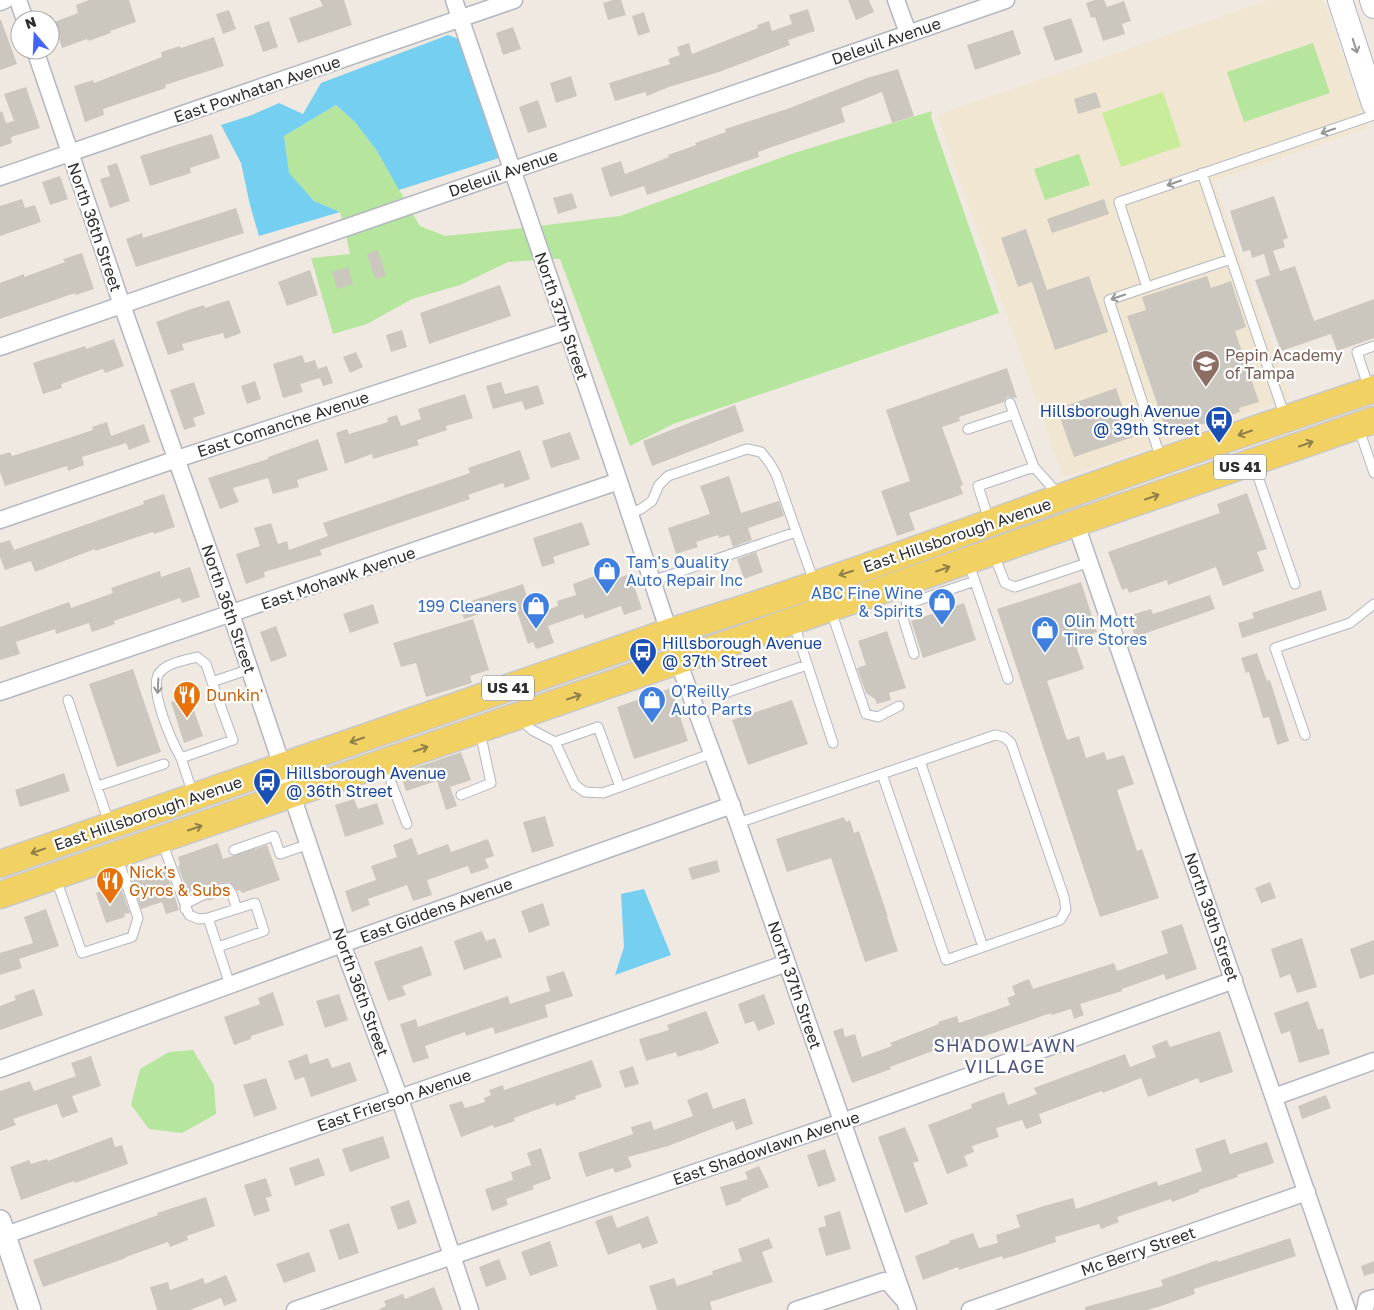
<svg xmlns="http://www.w3.org/2000/svg" width="1374" height="1310" viewBox="0 0 1374 1310" font-family="'Golos Text',sans-serif">
<style>
.education{fill:#f0e6d1}
.green{fill:#b6e59e}
.pitch{fill:#c9ec9a}
.water{fill:#75cff0}
.building{fill:#cbc7bf}
.lines{fill:none;stroke-linecap:round;stroke-linejoin:round}
.service-casing{stroke:#b4b7c1;stroke-width:11}
.minor-casing{stroke:#b4b7c1;stroke-width:19}
.tertiary-casing{stroke:#b4b7c1;stroke-width:24}
.secondary-casing{stroke:#b4b7c1;stroke-width:26}
.primary-casing{stroke:#c9c9c9;stroke-width:29}
.path{stroke:#c9c9c9;stroke-width:2.5;stroke-dasharray:4 2.5;stroke-linecap:butt}
.service{stroke:#fff;stroke-width:9}
.minor{stroke:#fff;stroke-width:16}
.tertiary{stroke:#fff;stroke-width:21}
.secondary{stroke:#fff;stroke-width:24}
.primary{stroke:#f2d163;stroke-width:26}
.oneway{stroke:#969696}
.oneway2{stroke:#908048}
.labels{text-anchor:middle;stroke-width:4.5;stroke-linejoin:round;paint-order:stroke}
.shield{fill:#fff;stroke:#6d6d6d;stroke-width:1}
.shield-label{font-size:15px;font-weight:bold;fill:#2e2e2e}
.street-label{font-size:16px;fill:#2e2e2e;stroke:#fff}
.education-label{font-size:16px;fill:#785e54;stroke:#fff;text-anchor:start}
.transit-label{font-size:16px;fill:#164399;stroke:#fff;text-anchor:start}
.shop-label{font-size:16px;fill:#366cbe;stroke:#fff;text-anchor:start}
.food-label{font-size:16px;fill:#c56008;stroke:#fff;text-anchor:start}
.neighbourhood-label{font-size:18px;letter-spacing:1px;fill:#4d5680;stroke:#fff}
</style>
<rect width="100%" height="100%" fill="#efe9e1"/>
<!-- education -->
<path class="education" d="M1269 0H1323L1368 128 1214 181 1290 399 1063 478 937 115Z"/>
<!-- green -->
<path class="green" d="M1313 43 1330 93 1244 122 1227 72Z
M336 105 355 122 377 151 404 198 342 220 340 212 314 201 288 173 284 136Z
M932 111 931 117 999 313 673 424 630 446 560 259H549L538 226 620 216 794 153Z
M1079 154 1090 185 1045 200 1034 169Z
M412 213 420 226 445 236 524 228 535 260 508 262 460 285 412 299 367 324 333 334 311 258 350 254 346 236Z
M193 1050 214 1085 216 1114 182 1133 149 1129 131 1105 140 1069 169 1052Z"/>
<!-- pitch -->
<path class="pitch" d="M1163 92 1181 146 1121 167 1102 113Z"/>
<!-- water -->
<path class="water" d="M448 35 459 39 499 158 399 190 377 151 355 122 336 105 284 136 289 173 314 201 340 212 259 236 250 205 241 163 221 125 252 115 279 103 303 114 321 83Z
M644 889 671 955 615 975 624 947 621 894Z"/>
<!-- building -->
<path class="building" d="M89 0H129L136 22 110 31 111 33 88 41 87 39 62 48 54 22 78 13 76 5Z
M320 0H344L352 25 298 43 289 18 323 6Z
M613 0H621L626 15 608 20 603 3Z
M848 0H869L874 12 856 20Z
M1095 0H1104L1107 7 1124 1 1131 21 1122 24 1125 34 1103 41 1095 17 1091 18 1086 3Z
M808 9 815 31 788 40 790 45 719 72 669 87 647 96 645 92 615 101 609 83 670 64 668 59 680 55 677 47 689 43 692 54 758 28 757 25 769 21 772 31 792 24 789 15Z
M229 10 236 29 223 34 216 14Z
M644 12 650 32 638 36 632 16Z
M1071 18 1083 52 1055 61 1043 27Z
M0 20H1L17 64 0 70Z
M269 21 278 47 263 52 254 26Z
M513 27 521 49 503 55 496 33Z
M1013 30 1021 54 975 70 967 45Z
M214 37 224 66 165 85 166 88 103 109 104 115 85 122 74 86 93 80 94 83 162 57 161 52 180 46 181 48Z
M898 69 914 116 892 123 882 92 841 108 845 122 758 152 759 157 647 195 644 186 610 197 601 168 621 161 625 174 669 157 668 155 696 145 695 143 726 132 725 129 787 109 867 78Z
M571 76 577 96 556 103 550 83Z
M26 87 40 128 11 137 12 143 0 147V112L2 111 6 123 14 121 4 94Z
M1096 92 1101 107 1078 114 1074 99Z
M538 100 547 127 528 133 519 107Z
M212 134 220 158 190 168 191 173 150 186 140 156Z
M117 163 130 201 110 208 100 179 110 176 107 166Z
M60 176 68 199 50 205 42 182Z
M572 193 577 208 558 214 553 198Z
M1274 196 1288 238 1283 240 1285 247 1273 251 1280 271 1295 266 1314 321 1374 299V338L1337 351 1331 334 1281 351 1255 280 1270 275 1264 254 1252 258 1250 250 1243 252 1230 211Z
M22 199 25 208 35 205 41 222 0 236V206Z
M1104 199 1109 214 1052 233 1047 219Z
M236 208 244 233 136 267 126 239 142 233 143 238Z
M1026 229 1047 290 1089 276 1108 332 1055 350 1032 282 1018 287 1001 238Z
M378 250 386 276 375 279 367 254Z
M82 253 94 289 76 295 75 293 0 319V283L24 274V277L65 262 63 259Z
M348 267 353 284 337 289 332 272Z
M310 270 318 295 287 306 278 282Z
M1207 276 1211 288 1231 281 1246 327 1235 331 1259 402 1239 408 1240 412 1184 430 1182 427 1167 432 1127 316 1146 310 1142 297Z
M500 285 511 316 429 344 420 313Z
M229 300 241 333 225 339 223 333 182 344 184 350 168 355 156 322 191 309 204 305 205 308Z
M402 330 407 347 391 352 386 335Z
M114 339 124 366 105 373 103 369 61 384 62 388 43 394 33 363 85 346 86 349Z
M356 352 363 367 350 373 343 357Z
M302 355 305 363 315 360 318 369 327 366 333 383 323 386 320 378 300 384 303 392 283 398 273 364Z
M1007 368 1017 398 1007 397 1004 402 959 417 960 421 942 427 963 485 960 486 963 494 909 513 915 530 897 536 881 491 910 481 886 410Z
M255 381 261 399 247 404 241 386Z
M194 382 205 414 193 418 196 426 184 430 170 390Z
M501 382 505 394 538 385 544 404 525 410 522 401 493 409 486 386Z
M1116 388 1133 437 1074 457 1057 409Z
M465 394 473 418 446 426 447 430 417 440 419 445 373 459 372 454 345 464 336 433 347 429 349 434 388 422 387 418 397 415 401 426 421 419 418 409Z
M735 405 744 431 652 466 643 441Z
M107 422 111 436 144 424 150 442 129 450 126 443 82 457 84 465 68 471 67 466 5 486 0 472V455L10 452 12 456 44 446 93 430 92 427Z
M570 432 580 459 551 468 542 441Z
M318 439 328 470 297 480 299 487 273 494 268 478 233 488 239 502 220 509 208 478 268 459V457Z
M520 450 530 479 505 488 503 483 468 495 470 499 320 550 322 555 264 572 265 577 246 584 236 554 260 546 254 528 271 523 278 544 287 541 289 550 328 536 323 523 470 473 468 468Z
M729 476 741 513 779 501 784 516 748 528 752 540 733 547 729 535 719 538 718 535 696 542 698 547 676 554 668 528 710 514 700 486Z
M1247 493 1267 549 1257 552 1264 571 1223 586 1216 567 1168 585 1167 580 1129 593 1127 588 1122 590 1108 552 1220 513 1217 504Z
M164 494 175 527 154 534 153 532 95 551V549L35 572 31 561 5 570 0 557V543L10 540 14 550 144 504 143 501Z
M582 522 590 545 553 557 555 563 542 567 533 538Z
M756 552 763 572 744 579 737 559Z
M190 567 200 597 182 603 180 598 114 621 115 624 92 632 89 623 56 634 55 629 16 642 20 654 0 660V627L69 602 71 608 113 593 111 588 160 571 161 577Z
M600 574 603 583 630 574 642 609 624 615 621 606 585 619 583 614 548 626 554 643 536 649 533 642 528 644 514 603 464 619 459 605 523 584 533 615 558 606 557 601 576 595 573 584Z
M1081 582 1097 632 1074 640 1084 669 1047 681 1067 740 1079 736 1086 758 1104 752 1107 760 1124 755 1134 784 1117 790 1137 851 1142 849 1159 898 1100 917 997 609Z
M1321 590 1327 610 1242 638 1238 623 1254 618 1252 613Z
M1210 595 1215 609 1135 637 1128 616 1151 609 1153 614Z
M964 603 976 640 923 658 911 621Z
M373 604 379 623 350 633 343 614Z
M473 619 489 670 470 676 472 683 426 697 416 663 401 667 393 643Z
M276 626 287 656 271 662 260 632Z
M887 631 906 688 889 693 891 700 877 704 875 699 866 693 857 668 866 665 858 641Z
M1257 653 1267 681 1270 680 1289 741 1277 745 1269 717 1263 718 1249 672 1246 673 1241 658Z
M133 669 161 752 117 767 89 684Z
M671 688 688 741 634 759 617 707Z
M189 696 203 736 184 743 171 702Z
M792 700 808 744 748 765 732 720Z
M461 752 471 780 450 787 457 806 446 810 437 781 406 791 400 773Z
M64 773 70 791 20 807 15 790Z
M354 799 358 809 377 803 384 824 345 837 335 805Z
M545 816 554 846 532 853 523 822Z
M844 817 846 822 850 820 854 833 859 831 888 917H887L898 951 865 962 831 858 787 872 776 839Z
M412 838 418 855 448 844 451 852 488 839 494 856 485 859 489 868 471 874 468 866 427 880 432 895 413 901 407 885 368 899 370 905 352 912 345 891 376 880 371 866 397 857 393 845Z
M218 843 223 859 267 845 280 880 242 893 240 890 237 891 230 882 219 883 214 887 215 892 218 895H225L207 901 211 895 208 889 203 888 188 893 178 866 180 865 178 857Z
M717 860 720 872 692 880 688 868Z
M166 870 179 910 166 914 162 902 141 909 132 881Z
M1270 882 1276 898 1261 903 1255 888Z
M120 885 130 913 124 914 125 917 106 923 96 893Z
M543 903 550 925 529 933 521 911Z
M46 909 59 946 19 959 22 968 0 975V953L33 943 24 917Z
M1182 924 1197 969 1166 980 1164 974 1122 989V991L1080 1004 1084 1015 1074 1019 1071 1009 1052 1015 1051 1013 939 1052 938 1049 890 1067 891 1069 852 1083 833 1031 843 1028 845 1037 855 1034 862 1057 892 1046 890 1043 939 1024 938 1022 957 1016 959 1023 1010 1005 1007 998 1015 995 1012 986 1029 979 1033 989 1114 963 1117 971 1168 953 1161 931Z
M482 931 486 941 495 938 502 957 464 970 454 941Z
M1302 938 1317 987 1297 993 1290 974 1280 978 1271 949Z
M1374 940V974L1360 979 1350 949Z
M422 946 432 975 402 986 406 995 388 1001 374 962Z
M564 971 573 996 545 1005 548 1017 495 1034 493 1027 466 1036 465 1032 425 1046 429 1058 413 1063 400 1024 416 1019 418 1027 508 996 510 1004 550 991 546 977Z
M34 989 43 1015 0 1030V1006L16 1000 14 996Z
M273 992 284 1025 251 1036V1039L234 1045 224 1017 260 1004 258 998Z
M339 994 348 1020 325 1028 316 1001Z
M764 994 775 1024 758 1031 754 1021 745 1024 738 1004Z
M1308 1001 1318 1030 1323 1028 1330 1054 1299 1063 1290 1031 1281 1034 1274 1013Z
M706 1011 719 1043 700 1051 699 1050 678 1057 676 1052 646 1061 639 1039 669 1030 667 1025Z
M1220 1031 1233 1072 1200 1083 1198 1078 1148 1097 1141 1078 1103 1093 1102 1091 1039 1114 1042 1123 1026 1129 1022 1120 996 1128 999 1137 972 1146 974 1152 964 1156 968 1166 947 1174 928 1125 972 1108 971 1104 1004 1092 1008 1105 1037 1094 1034 1088 1125 1054 1130 1067 1156 1057 1152 1046 1167 1040 1170 1047Z
M307 1054 310 1064 328 1058 332 1068 350 1062 357 1081 311 1097 304 1077 295 1080 288 1061Z
M91 1056 101 1086 72 1096 78 1112 62 1118 57 1104 13 1119 16 1125 0 1131V1091L30 1081 34 1091 76 1076 71 1063Z
M592 1060 602 1087 575 1096 576 1099 556 1106 555 1103 514 1118 515 1121 494 1128 493 1125 461 1137 449 1105 462 1101 465 1108 485 1102 484 1098 491 1095 489 1090 503 1085 504 1090Z
M633 1066 639 1084 625 1088 619 1071Z
M266 1078 277 1109 254 1117 243 1085Z
M707 1092 713 1109 745 1098 753 1124 736 1130 733 1121 668 1146 628 1157 632 1167 615 1173 613 1168 586 1177 578 1153 633 1134 631 1127 651 1121 654 1130 693 1116 687 1100Z
M1326 1095 1331 1108 1302 1119 1298 1106Z
M905 1127 919 1161 913 1163 928 1204 905 1213 878 1137Z
M383 1136 390 1158 350 1172 342 1149Z
M112 1137 115 1147 122 1145 128 1164 75 1183 74 1181 21 1200 10 1167 29 1160 31 1164 47 1159 48 1161Z
M1225 1139 1230 1154 1267 1142 1274 1163 1237 1175 1238 1177 1199 1190V1192L1172 1202 1171 1199 1117 1217 1119 1222 1101 1229 1099 1224 1055 1237 1056 1242 1017 1255 1003 1259 1002 1256 959 1270 958 1267 923 1280 915 1256 950 1243 949 1241 973 1233 979 1248 998 1243 996 1235 1020 1227 1016 1215 1044 1206 1073 1198 1076 1209 1157 1181 1158 1186 1202 1171 1195 1149Z
M541 1148 551 1179 532 1186 534 1189 506 1199 508 1205 492 1211 485 1189 513 1180 511 1172 531 1165 527 1153Z
M825 1149 836 1181 818 1187 807 1155Z
M319 1158 325 1175 295 1186 289 1168Z
M759 1166 769 1187 741 1199V1201L726 1206 720 1187 748 1179 745 1172Z
M266 1178 272 1196 266 1198 270 1211 254 1216 244 1185Z
M206 1197 215 1226 187 1236 188 1240 170 1247 168 1242 126 1257V1258L43 1287 33 1260 158 1215 157 1213Z
M409 1200 417 1223 398 1230 390 1207Z
M840 1211 851 1249 826 1256 818 1228 826 1226 824 1216Z
M612 1215 617 1228 648 1216 658 1243 642 1249 640 1243 608 1255 595 1221Z
M349 1223 359 1253 339 1260 329 1230Z
M769 1238 773 1248 762 1252 773 1282 710 1302 712 1310H657L649 1286 674 1278 677 1286 713 1274 712 1271 742 1261 738 1249Z
M1290 1238 1296 1256 1194 1289 1195 1294 1161 1306 1147 1310H1085V1307L1163 1286 1161 1280 1195 1268 1217 1260 1218 1262Z
M550 1241 558 1266 530 1276 521 1252Z
M309 1252 316 1271 284 1283 276 1264Z
M499 1259 507 1279 486 1287 479 1267Z
M1374 1261V1273L1364 1276 1361 1266Z
M226 1275 237 1301 224 1306 221 1298 190 1310H157L150 1287 168 1282 170 1290 203 1278 205 1284Z
M434 1287 443 1310H378L386 1306 384 1301 403 1294 405 1299Z"/>
<g class="lines">
<defs>
<path id="service" d="M1231 259 1285 417
M1147 287 1231 259 1202 173
M1369 389 1357 352 1374 346
M1010 403 1014 414
M968 429 1014 414 1034 467 1059 495
M1359 429 1374 473
M1161 459 1109 300 1147 287 1119 202 1374 115
M1254 465 1295 584
M630 513 641 509 652 501 659 485 668 476 747 449 761 452 769 462 776 474 814 582
M989 520 978 486 1034 467
M994 555 1005 583 1015 587 1090 562
M968 561 1008 679
M652 581 796 532
M903 584 906 595 907 608 903 618 914 654
M907 604 975 581
M831 611 866 714 878 717 899 706
M794 624 833 743
M722 694 807 665
M68 700 109 823
M519 718 532 730 555 742 575 785 585 792 603 793 713 753
M1305 735 1275 648 1350 623 1374 604
M555 742 598 727 620 787
M181 758C172 742 150 693 158 675 164 663 186 660 197 657L206 664 212 682
M920 761 995 735 1004 737 1011 743 1064 897 1066 910 1060 920 983 947
M387 764 391 773V782L407 824
M98 786 164 764
M193 794 181 758 233 740 212 682 250 669
M461 795 491 783 480 732
M738 823 920 761 983 947 946 960 882 774
M162 842 189 915 199 919 208 918
M234 850 274 836 280 854 309 844
M56 879 82 953 132 937 138 918 117 856
M220 889 228 888 232 894 237 909
M185 909 187 903 205 894
M218 947 264 931 255 903 208 918 230 985"/>
<path id="minor" d="M18 0 25 20
M454 0 619 481 669 632
M896 0 908 33
M0 2 5 0
M35 50 122 305 231 614 342 944 400 1099 470 1310
M0 177 514 0
M0 347 1006 0
M0 520 177 459 567 331
M1076 524 1347 1310
M678 661 738 823 908 1310
M0 692 619 481
M0 1069 342 944 732 805
M1274 1097 1374 1061
M0 1237 787 963
M295 1310 842 1122 1234 980
M796 1310 884 1281 889 1283 902 1298
M970 1310 1307 1192
M1365 1310 1367 1300 1374 1298"/>
<path id="tertiary" d="M0 1221 30 1310"/>
<path id="secondary" d="M1340 0 1374 104
M1372 0 1374 6"/>
<path id="primary" d="M0 864 669 632C814 588 956 535 1098 484 1190 451 1282 420 1374 389
M0 895 1374 420"/>
</defs>
<!-- service casing -->
<use href="#service" class="service-casing"/>
<!-- minor casing -->
<use href="#minor" class="minor-casing"/>
<!-- tertiary casing -->
<use href="#tertiary" class="tertiary-casing"/>
<!-- secondary casing -->
<use href="#secondary" class="secondary-casing"/>
<!-- primary casing -->
<use href="#primary" class="primary-casing"/>
<!-- path -->
<path class="path" d="M1125 416 1136 417"/>
<!-- service -->
<use href="#service" class="service"/>
<!-- minor -->
<use href="#minor" class="minor"/>
<!-- tertiary -->
<use href="#tertiary" class="tertiary"/>
<!-- secondary -->
<use href="#secondary" class="secondary"/>
<!-- primary -->
<use href="#primary" class="primary"/>
</g>
<!-- one-way arrows -->
<defs><path id="oneway-shaft" d="M-6 0H5M1.5-3L5.5 0L1.5 3" fill="none" stroke-width="1.6" stroke-linecap="round" stroke-linejoin="round" transform="scale(1.25)"/></defs>
<g class="oneway">
<use href="#oneway-shaft" transform="translate(1355 46) rotate(72)"/>
<use href="#oneway-shaft" transform="translate(1328 131) rotate(161)"/>
<use href="#oneway-shaft" transform="translate(1174 183) rotate(161)"/>
<use href="#oneway-shaft" transform="translate(1118 297) rotate(161)"/>
<use href="#oneway-shaft" transform="translate(158 686) rotate(93)"/>
</g>
<g class="oneway2">
<use href="#oneway-shaft" transform="translate(1245 433) rotate(161)"/>
<use href="#oneway-shaft" transform="translate(1306 444) rotate(-19)"/>
<use href="#oneway-shaft" transform="translate(1152 497) rotate(-19)"/>
<use href="#oneway-shaft" transform="translate(943 569) rotate(-19)"/>
<use href="#oneway-shaft" transform="translate(846 573) rotate(162)"/>
<use href="#oneway-shaft" transform="translate(574 697) rotate(-19)"/>
<use href="#oneway-shaft" transform="translate(357 740) rotate(161)"/>
<use href="#oneway-shaft" transform="translate(421 749) rotate(-19)"/>
<use href="#oneway-shaft" transform="translate(195 828) rotate(-19)"/>
<use href="#oneway-shaft" transform="translate(38 851) rotate(161)"/>
</g>
<!-- icons -->
<defs>
<symbol id="school-pin" viewBox="-11 -11 22 30"><path d="M0 17L-7.5 6A9.5 9.5 0 1 1 7.5 6Z" fill="#8d6e63" stroke="#fff"/><path d="M0-5L7-2L0 1L-7-2ZM-4 1L0 2.5L4 1V4Q0 6-4 4Z" fill="#fff"/></symbol>
<symbol id="bus-pin" viewBox="-11 -11 22 30"><path d="M0 17L-7.5 6A9.5 9.5 0 1 1 7.5 6Z" fill="#1a4fb4" stroke="#fff"/><path d="M-5-6H5V4H4V6H2V4H-2V6H-4V4H-5ZM-3.5-4V0h7V-4ZM-3.5 1.2v1.5H-2V1.2ZM2 1.2v1.5H3.5V1.2Z" fill="#fff"/></symbol>
<symbol id="shop-pin" viewBox="-11 -11 22 30"><path d="M0 17L-7.5 6A9.5 9.5 0 1 1 7.5 6Z" fill="#3f7fe0" stroke="#fff"/><path d="M-5-2.5h2.3a2.7 3.5 0 0 1 5.4 0H5L5.5 6h-11ZM-1.5-2.5h3a1.5 2.3 0 0 0-3 0Z" fill="#fff"/></symbol>
<symbol id="restaurant-pin" viewBox="-11 -11 22 30"><path d="M0 17L-7.5 6A9.5 9.5 0 1 1 7.5 6Z" fill="#e8710a" stroke="#fff"/><path d="M-5-6h1v4h1v-4h1v4h1v-4h1v5L-1.5 .5V6h-2V.5L-5-1ZM5-6V6H3V1.5H1.5Q1.5-4 5-6Z" fill="#fff"/></symbol>
</defs>
<g fill-rule="evenodd">
<use href="#school-pin" x="1190" y="348" width="32" height="43"/>
<use href="#bus-pin" x="1203" y="404" width="32" height="43"/>
<use href="#shop-pin" x="591" y="555" width="32" height="43"/>
<use href="#shop-pin" x="926" y="586" width="32" height="43"/>
<use href="#shop-pin" x="520" y="590" width="32" height="43"/>
<use href="#shop-pin" x="1029" y="614" width="32" height="43"/>
<use href="#bus-pin" x="627" y="636" width="32" height="43"/>
<use href="#restaurant-pin" x="171" y="679" width="32" height="43"/>
<use href="#shop-pin" x="636" y="684" width="32" height="43"/>
<use href="#bus-pin" x="251" y="766" width="32" height="43"/>
<use href="#restaurant-pin" x="94" y="865" width="32" height="43"/>
</g>
<g class="labels">
<!-- shield labels -->
<g class="shield">
<rect x="1214" y="454.5" width="52" height="25" rx="4"/>
<rect x="482" y="675.5" width="52" height="25" rx="4"/>
</g>
<g class="shield-label">
<text x="1240" y="472">US 41</text>
<text x="508" y="693">US 41</text>
</g>
<!-- street labels -->
<g class="street-label">
<text transform="translate(886 41) rotate(-19)" y="6">Deleuil Avenue</text>
<text transform="translate(257 89) rotate(-19)" y="6">East Powhatan Avenue</text>
<text transform="translate(503 173) rotate(-19)" y="6">Deleuil Avenue</text>
<text transform="translate(95 227) rotate(71)" y="6">North 36th Street</text>
<text transform="translate(562 316) rotate(71)" y="6">North 37th Street</text>
<text transform="translate(283 424) rotate(-18)" y="6">East Comanche Avenue</text>
<text transform="translate(957 535) rotate(-19)" y="6">East Hillsborough Avenue</text>
<text transform="translate(338 578) rotate(-19)" y="6">East Mohawk Avenue</text>
<text transform="translate(229 609) rotate(71)" y="6">North 36th Street</text>
<text transform="translate(148 813) rotate(-19)" y="6">East Hillsborough Avenue</text>
<text transform="translate(436 910) rotate(-20)" y="6">East Giddens Avenue</text>
<text transform="translate(1212 917) rotate(71)" y="6">North 39th Street</text>
<text transform="translate(795 985) rotate(71)" y="6">North 37th Street</text>
<text transform="translate(361 992) rotate(70)" y="6">North 36th Street</text>
<text transform="translate(394 1100) rotate(-19)" y="6">East Frierson Avenue</text>
<text transform="translate(766 1148) rotate(-19)" y="6">East Shadowlawn Avenue</text>
<text transform="translate(1138 1251) rotate(-19)" y="6">Mc Berry Street</text>
</g>
<!-- education labels -->
<g class="education-label">
<text x="1225" y="361">Pepin Academy<tspan x="1225" dy="18">of Tampa</tspan></text>
</g>
<!-- transit labels -->
<g class="transit-label">
<text x="1200" y="417" text-anchor="end">Hillsborough Avenue<tspan x="1200" dy="18">@ 39th Street</tspan></text>
<text x="662" y="649">Hillsborough Avenue<tspan x="662" dy="18">@ 37th Street</tspan></text>
<text x="286" y="779">Hillsborough Avenue<tspan x="286" dy="18">@ 36th Street</tspan></text>
</g>
<!-- shop labels -->
<g class="shop-label">
<text x="626" y="568">Tam's Quality<tspan x="626" dy="18">Auto Repair Inc</tspan></text>
<text x="923" y="599" text-anchor="end">ABC Fine Wine<tspan x="923" dy="18">&amp; Spirits</tspan></text>
<text x="517" y="612" text-anchor="end">199 Cleaners</text>
<text x="1064" y="627">Olin Mott<tspan x="1064" dy="18">Tire Stores</tspan></text>
<text x="671" y="697">O'Reilly<tspan x="671" dy="18">Auto Parts</tspan></text>
</g>
<!-- food labels -->
<g class="food-label">
<text x="206" y="701">Dunkin'</text>
<text x="129" y="878">Nick's<tspan x="129" dy="18">Gyros &amp; Subs</tspan></text>
</g>
<!-- neighbourhood labels -->
<g class="neighbourhood-label">
<text x="1005" y="1052">SHADOWLAWN<tspan x="1005" dy="21">VILLAGE</tspan></text>
</g>
</g>
<!-- north arrow -->
<g transform="translate(35 35) rotate(341)"><circle r="24" fill="#ffffff" stroke="#ababab"/>
<path d="M0-4L9 19L0 12L-9 19Z" fill="#4264fb"/>
<text y="-8" font-size="14" font-weight="bold" text-anchor="middle" fill="#2e2e2e">N</text>
</g>
</svg>
